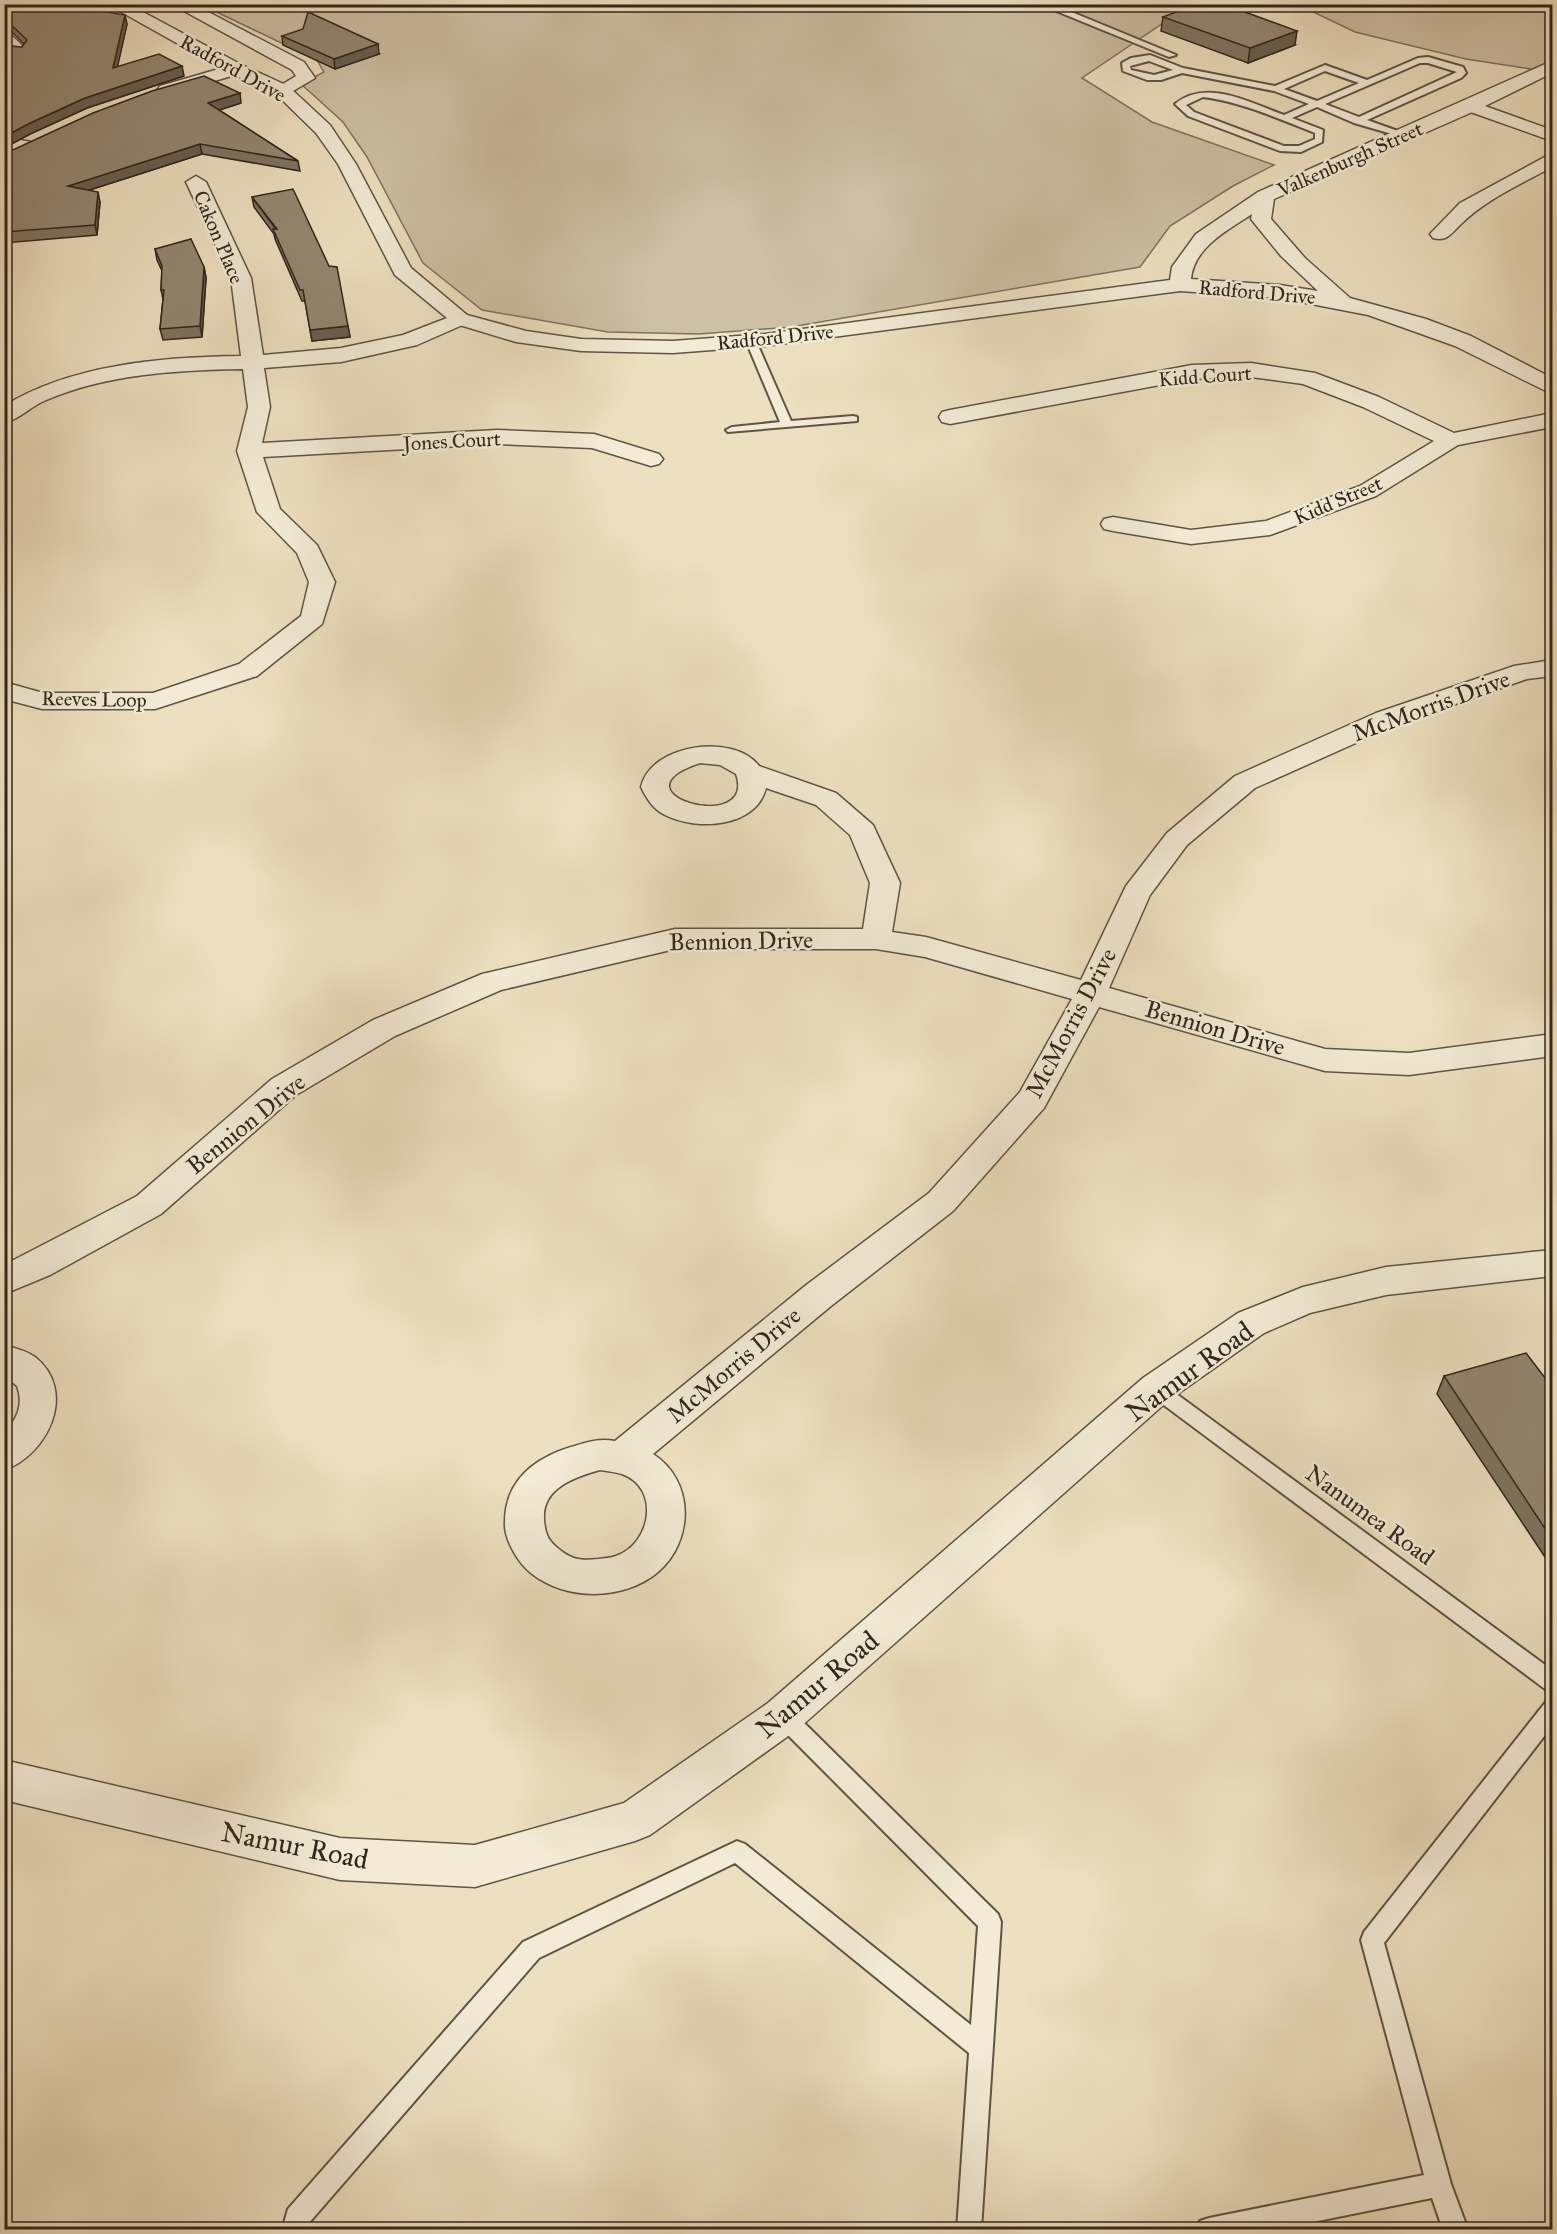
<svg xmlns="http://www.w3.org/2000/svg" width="1557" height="2234" viewBox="0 0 1557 2234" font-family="'IM FELL Great Primer',serif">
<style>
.green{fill:#cdc0a4;stroke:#7f7360;stroke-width:1.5}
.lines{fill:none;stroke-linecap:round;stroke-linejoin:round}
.service-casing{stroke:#605444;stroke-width:4}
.minor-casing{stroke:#605444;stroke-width:3}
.tertiary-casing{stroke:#605444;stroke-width:3}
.service{fill:#f3ebd6;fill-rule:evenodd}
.minor{fill:#f3ebd6;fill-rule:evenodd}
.tertiary{fill:#f3ebd6;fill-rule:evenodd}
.wall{fill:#7e7461;stroke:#31261b;stroke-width:1.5}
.shaded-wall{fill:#675e4f;stroke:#31261b;stroke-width:1.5}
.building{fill:#938771;stroke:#31261b;stroke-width:1.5}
.labels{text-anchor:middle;stroke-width:5;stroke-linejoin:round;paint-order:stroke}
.far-street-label{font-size:20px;fill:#31261b;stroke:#f3ebd6}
.street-label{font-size:24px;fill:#31261b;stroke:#f3ebd6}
.near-street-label{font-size:28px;fill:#31261b;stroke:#f3ebd6}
</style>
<rect width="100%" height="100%" fill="#ede0c0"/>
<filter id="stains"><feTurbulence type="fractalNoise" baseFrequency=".00333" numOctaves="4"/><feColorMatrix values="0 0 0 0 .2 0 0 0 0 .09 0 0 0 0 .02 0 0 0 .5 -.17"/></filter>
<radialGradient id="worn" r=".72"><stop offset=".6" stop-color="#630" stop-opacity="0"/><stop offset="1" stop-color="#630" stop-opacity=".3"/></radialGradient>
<!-- green -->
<path class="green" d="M202 5H1201L1187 7 1082 78 1152 122 1274 165 1233 186 1170 226 1140 267 791 327 699 334 608 332 482 310 423 263 367 157 343 122 301 84 324 72 317 60Z
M1292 5H1552V66L1543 71 1466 59 1355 32 1303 7Z"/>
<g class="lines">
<defs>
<path id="service" d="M1039 4H1052L1176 55 1169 57Z
M1150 55 1183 68 1275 86 1325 65 1367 80 1418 58 1428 57 1463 67 1466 73 1461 78 1367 120 1406 134V138L1354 123 1317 107 1292 118 1323 130 1322 142 1301 152 1280 151 1188 116 1175 104C1207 78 1250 103 1284 115L1309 104 1274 91 1182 73 1161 80H1147L1123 71 1122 63 1131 58ZM1149 61 1173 70 1154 75 1131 70 1130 66ZM1420 63H1428L1457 72 1359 117 1325 104ZM1325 71 1359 83 1317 101 1284 89ZM1203 97C1242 102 1279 119 1315 133V139L1299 146H1284L1194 112 1186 105Z
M751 338 756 341 791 421 853 416 857 417V421L728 432 726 430 732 427 780 422 746 341Z
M1156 1382 1163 1384 1552 1670V1691L1545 1689 1149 1394 1147 1389 1149 1384Z
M1552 1700V1726L1384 1943 1451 2184 1468 2230H1443L1432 2198 1273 2230H1197L1200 2221 1209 2218 1424 2175 1361 1940 1364 1932 1545 1703Z
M783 1706 790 1709 998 1914 1001 1922 981 2230H957L969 2053 735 1863 539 1958 308 2224 306 2230H282L288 2209 523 1942 737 1841 745 1844 971 2025 978 1926 776 1723 773 1716 776 1709Z"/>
<path id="minor" d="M171 4H193L304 62 315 78 288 94H276L273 90 296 76 292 70Z
M4 33 10 34 27 50 24 54H12L4 47Z
M236 64 245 69 242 73 166 95 157 90 160 86Z
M1471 101 1552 130V141L1465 110 1462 106 1465 102Z
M4 137 31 142 33 146 24 152 4 148Z
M1552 153V167C1521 184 1486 199 1460 225 1451 234 1446 242 1433 238L1430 234 1460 203Z
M196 176 206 182 251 278 263 355 341 348 403 335 460 313 467 315 471 319 467 323 417 345 341 362 264 368 270 407 262 443 497 430 594 434 659 454 663 459 659 464 651 466 592 448 497 444 263 457 280 509 317 545 335 582 322 624 257 676 155 709H42L4 699V682L43 693H153L239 664 301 616 309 582 297 553 257 512 237 451 248 407 243 369C178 370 105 374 44 401 30 407 20 419 4 423V406C72 364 163 357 241 356L231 278 186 182Z
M1251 363 1315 373 1379 397 1454 433 1552 413V427L1458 445 1376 496 1270 535 1191 544 1113 531 1104 529 1101 524 1104 519 1113 517 1191 530 1266 521 1360 486 1434 441 1363 407 1303 384 1251 377 1192 379 950 424 942 422 939 417 942 412 950 410 1192 365Z
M1552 660V676L1527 679 1396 725 1255 788 1187 845 1150 895 1109 988 1325 1049 1409 1053 1552 1034V1056L1409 1075 1325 1071 1099 1007 1044 1108 953 1211 831 1306 653 1454C695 1481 694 1541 658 1572 624 1601 565 1601 531 1573 519 1564 506 1542 505 1527 503 1483 532 1459 571 1447 587 1442 599 1438 615 1441L805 1286 929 1193 1020 1092 1072 999 925 957 876 949H675L501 990 395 1036 296 1095 161 1214 50 1275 4 1294V1265L137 1196 272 1079 373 1020 482 974 675 929H863L870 883 850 835 816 805 766 788C756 828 697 831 665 815 653 809 647 799 641 787 651 743 735 733 759 766L836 793 873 825 900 883 892 932 926 937 1081 980 1126 886 1167 833 1235 776 1376 713 1514 666ZM700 763 720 765 736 774C758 836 606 794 700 763ZM600 1470C607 1471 615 1472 622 1474 661 1488 651 1544 616 1556 611 1558 604 1558 598 1559 583 1561 572 1560 560 1550 548 1541 545 1534 544 1519 542 1488 575 1477 600 1470Z
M1552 1250V1276L1386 1295 1310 1313 1264 1333 1169 1400 798 1729 650 1835 635 1841 475 1887 340 1880 4 1800V1760L340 1838 475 1845 624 1803 768 1703 1143 1378 1238 1313 1303 1287 1386 1267Z
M4 1345C14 1348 27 1351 35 1357 78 1391 48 1455 4 1470V1433C17 1419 24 1405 17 1386L4 1375Z"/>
<path id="tertiary" d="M107 4H128L242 65 288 86 330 125 356 164 411 268 467 315 526 331 581 339 673 341 765 334 1170 280 1172 267 1196 234 1258 192 1552 61V73L1477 110 1274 199 1271 219 1305 258 1350 298 1426 319 1471 336 1552 378V394L1455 346 1368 315 1280 298 1180 291 765 346 673 353 581 351 516 342 453 323 395 275 338 164 316 133 276 94 230 73ZM1252 214 1251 219 1281 256 1318 291 1280 285 1191 279C1194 247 1228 230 1252 214Z"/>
</defs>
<!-- service casing -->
<use href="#service" class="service-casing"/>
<!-- minor casing -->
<use href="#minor" class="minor-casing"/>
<!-- tertiary casing -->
<use href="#tertiary" class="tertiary-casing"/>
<!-- service -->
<use href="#service" class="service"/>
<!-- minor -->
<use href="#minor" class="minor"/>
<!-- tertiary -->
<use href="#tertiary" class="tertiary"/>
</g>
<!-- wall -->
<path class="wall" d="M4 4 78 7 127 24 117 67 184 76 87 108 30 134 4 148V42L8 46 22 47 24 44 12 32H4Z
M1163 17 1295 45 1248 63 1161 31Z
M282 36 379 54 335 69 283 45Z
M241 103 219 110 298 161 300 171 202 154 89 190 100 202 97 235 4 243V154Z
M252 197 348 326 350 337 312 341 305 301H302L275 239 274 234 254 207Z
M155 249 204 267 206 278 202 337 163 340 160 329 163 299 161 290 162 271 157 260Z
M1444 1376 1552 1387V1558L1547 1560 1437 1394Z"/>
<!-- shaded-wall -->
<path class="shaded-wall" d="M125 15 127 24 115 78 113 68Z
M1297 31 1295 45 1248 63 1250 48Z
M378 44 379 54 335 69 334 59Z
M182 66 184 76 87 108 30 134 4 148V137L28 124 85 98Z
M240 93 241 103 210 113 208 103Z
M200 144 202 154 71 196 68 186Z
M98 192 100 202 97 235 95 225Z
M204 267 206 278 202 337 200 326Z
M348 326 350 337 312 341 310 330Z
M1552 1548V1558L1547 1560Z"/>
<!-- building -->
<path class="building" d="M4 4H73L78 7 125 15 113 68 159 54 182 66 85 98 28 124 4 137V42L8 46 22 47 27 40 9 23 4 22Z
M1197 4H1223L1297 31 1250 48 1163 17Z
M308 12 378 44 334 59 282 36 303 29Z
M204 76 240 93 208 103 298 161 200 144 68 186 98 192 95 225 4 232V154L93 113 152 91Z
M293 189 329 266 337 267 348 326 310 330 303 290H300L273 229H277L252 197Z
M191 239 204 267 200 326 160 329 164 290H161L162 266 155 249Z
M1526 1353 1552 1387V1539L1444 1376Z"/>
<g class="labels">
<!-- far-street labels -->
<g class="far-street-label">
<text transform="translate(233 68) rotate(29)" y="7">Radford Drive</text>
<text transform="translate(1350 159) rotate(-24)" y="7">Valkenburgh Street</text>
<text transform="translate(219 237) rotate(67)" y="7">Cakon Place</text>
<text transform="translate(1257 292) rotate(5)" y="7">Radford Drive</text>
<text transform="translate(775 337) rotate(-6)" y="7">Radford Drive</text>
<text transform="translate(1205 376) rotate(-4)" y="7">Kidd Court</text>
<text transform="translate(452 441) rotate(-3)" y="7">Jones Court</text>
<text transform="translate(1338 500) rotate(-23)" y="7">Kidd Street</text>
<text transform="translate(94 699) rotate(1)" y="7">Reeves Loop</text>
</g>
<!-- street labels -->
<g class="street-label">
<text transform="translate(1431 706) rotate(-20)" y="8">McMorris Drive</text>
<text transform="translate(741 941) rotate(-1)" y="8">Bennion Drive</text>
<text transform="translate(1071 1023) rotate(-62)" y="8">McMorris Drive</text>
<text transform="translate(1215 1028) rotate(16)" y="8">Bennion Drive</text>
<text transform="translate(246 1124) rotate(-39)" y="8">Bennion Drive</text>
<text transform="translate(734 1365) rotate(-40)" y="8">McMorris Drive</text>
<text transform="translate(1370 1515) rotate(36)" y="8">Nanumea Road</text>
</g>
<!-- near-street labels -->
<g class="near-street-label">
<text transform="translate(1189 1371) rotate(-36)" y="10">Namur Road</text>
<text transform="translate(817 1684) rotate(-40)" y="10">Namur Road</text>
<text transform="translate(295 1845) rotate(11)" y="10">Namur Road</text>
</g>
</g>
<!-- margin -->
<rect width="1557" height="2234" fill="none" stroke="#ede0c0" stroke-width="24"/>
<rect x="6" y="6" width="1545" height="2222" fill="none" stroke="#31261b" stroke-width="3"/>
<rect x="12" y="12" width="1533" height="2210" fill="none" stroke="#31261b" stroke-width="1.5"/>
<rect width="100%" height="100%" filter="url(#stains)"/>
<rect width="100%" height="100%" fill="url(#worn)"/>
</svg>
